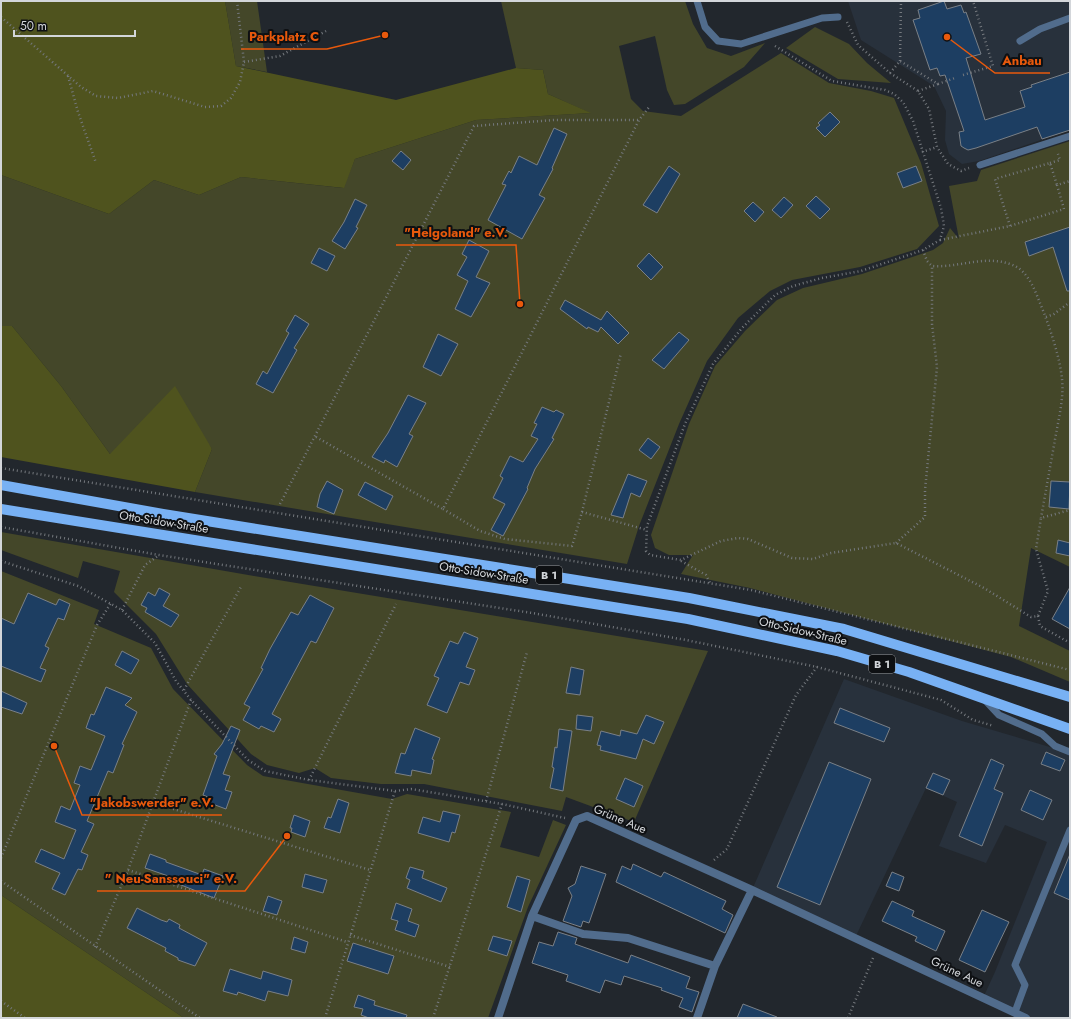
<svg xmlns="http://www.w3.org/2000/svg" width="1071" height="1019" viewBox="0 0 1071 1019" font-family="Jost,sans-serif">
<style>
.built{fill:#28313c}
.green{fill:#444729}
.forest{fill:#4f531e}
.building{fill:#1d3e62;stroke:#7a8087}
.lines{fill:none;stroke-linecap:round;stroke-linejoin:round}
.path{stroke:#75797e;stroke-width:2.5;stroke-dasharray:1 3;stroke-linecap:butt}
.service{stroke:#516c8c;stroke-width:7}
.minor{stroke:#516c8c;stroke-width:8}
.primary{stroke:#78b1f4;stroke-width:10}
.labels{text-anchor:middle;stroke-width:4;stroke-linejoin:round;paint-order:stroke}
.shield{fill:#0e1013;stroke:#989b9e;stroke-width:1}
.shield-label{font-size:11px;font-weight:bold;fill:#d3d6da}
.street-label{font-size:12px;fill:#d3d6da;stroke:#0e1013}
.leader{fill:none;stroke:#e8590c;stroke-width:1.5}
.callout-dot{fill:#e8590c;stroke:#0e1013;stroke-width:1.5}
.callout-label{font-size:13px;text-anchor:middle;font-weight:bold;fill:#e8590c;stroke:#0e1013;stroke-width:4;stroke-linejoin:round;paint-order:stroke}
</style>
<rect width="100%" height="100%" fill="#22272d"/>
<!-- built -->
<path class="built" d="M848 1H1070V130L979 161 962 164 949 154 945 140 946 111 934 86 861 40Z
M844 679 962 721 1070 753V1018H1026L983 998 995 972 1047 842 1005 825 986 863 939 846 957 802 926 788 855 938 752 890Z"/>
<!-- green -->
<path class="green" d="M225 1H257L267 72 236 66Z
M501 1H685L693 24 707 48 731 56 765 43 744 67 685 104 674 105 667 90 655 36 619 46 631 99 643 111 681 116 781 53 829 83 871 91 894 98 921 163 939 226 917 249 860 267 792 280 770 291 738 318 707 361 679 424 639 526 627 564 195 492 212 449 209 445 110 454 61 386 12 326H1V175L109 214 154 180 199 195 241 177 343 188 355 159 476 120 590 113 548 94 543 70 516 68Z
M815 27 849 44 867 63 891 83 838 79 786 48Z
M1070 141V567L1031 548 1019 626 1070 651V682L1011 657 750 588 681 574 693 555H669L655 548 651 535 689 424 715 366 745 331 777 300 803 288 862 274 933 250 943 243 950 228 959 239 949 186 977 181 981 170Z
M1 532 254 576 708 651 634 822 566 797 562 811 424 784H381L331 778 315 768 299 773 267 765 251 754 187 684 156 634 114 592 120 571 83 561 78 578 1 550Z
M1 571 99 610 94 624 151 648 173 689 247 765 263 776 392 799 407 794 511 812 500 847 539 857 553 820 566 825 528 907 488 1018H184L1 895Z"/>
<!-- forest -->
<path class="forest" d="M1 1H225L236 66 396 100 516 68 543 70 548 94 591 113 476 120 355 159 344 188 241 177 199 195 154 180 109 214 1 175Z
M1 326H12L61 386 110 454 175 386 212 449 195 492 1 457Z
M1 895 184 1018H1Z"/>
<!-- building -->
<path class="building" d="M944 1 947 9 961 5 964 13 966 12 981 54 966 58 985 120 1025 107 1020 91 1032 87 1031 85 1070 72V130L1042 139 1037 127 976 148 968 150 964 148 961 146 959 132 964 131 945 75 940 76 937 68 930 70 913 20 920 18 918 10Z
M830 112 840 122 825 137 816 128 820 125 818 123Z
M554 128 567 134 552 168 553 169 539 195 545 198 522 239 488 220 506 185 502 184 509 171 511 173 519 156 537 165Z
M401 151 411 160 403 170 392 161Z
M669 166 680 174 657 213 643 205Z
M916 166 922 181 903 188 897 173Z
M816 196 830 209 820 219 806 206Z
M784 197 793 205 781 218 772 210Z
M355 199 367 205 356 227 358 228 345 249 332 241 344 222Z
M753 202 764 212 755 222 744 211Z
M1070 227V291H1067L1053 247 1029 256 1025 242Z
M469 240 489 251 476 277 490 283 471 317 455 309 468 281 457 275 467 257 462 254Z
M319 248 335 256 327 271 311 263Z
M649 253 663 267 651 280 637 266Z
M565 300 601 320 607 311 629 333 618 344 601 327 598 332 588 327 587 329 560 309Z
M295 315 309 324 294 348 297 350 273 393 256 384 263 371 267 374 289 333 286 331Z
M679 332 689 340 664 369 652 360Z
M438 334 458 344 441 376 423 367Z
M408 395 426 403 409 434 413 436 397 467 385 460 384 463 372 457 388 433Z
M542 407 554 412 556 410 564 414 552 438 554 439 535 469 527 488 528 489 503 536 491 530 505 504 493 498 503 478 500 476 510 456 523 462 538 439 531 436 537 424 534 423Z
M648 438 660 447 651 459 639 450Z
M628 474 647 481 640 497 631 493 623 518 611 515Z
M327 481 343 490 334 514 317 507 320 494Z
M1051 481 1070 482 1069 509 1049 507Z
M365 482 393 496 386 510 358 495Z
M1058 540 1070 543V556L1056 553Z
M1070 587V629L1052 619Z
M159 588 170 594 163 606 179 615 171 627 145 612 147 608 141 605 148 592 155 596Z
M28 593 56 605 59 599 70 604 64 620 58 618 45 646 49 648 40 668 46 670 41 682 1 666V618L14 624Z
M310 595 334 608 316 643 311 641 272 714 281 719 274 732 261 726 259 729 243 720 250 707 244 704 263 669 261 668 270 649 291 612 298 615Z
M464 632 478 638 466 667 475 670 469 685 460 682 447 713 427 705 439 678 434 676 450 641 458 644Z
M122 651 139 660 131 674 115 665Z
M571 667 584 670 580 695 566 693Z
M106 687 132 698 125 705 137 712 122 744 124 745 113 773 108 771 87 821 94 824 81 852 88 855 82 870 78 869 65 895 52 889 60 873 35 862 41 849 64 859 76 830 55 822 61 806 70 810 80 785 74 783 80 766 91 770 105 736 86 728 91 714 94 715Z
M1 691 27 703 22 714 1 707Z
M840 708 890 728 884 742 834 723Z
M577 715 593 717 591 731 576 729Z
M646 715 664 722 654 744 643 739 636 759 600 750 601 746 597 745 601 731 620 736 621 730 637 734Z
M231 726 240 730 223 774 230 776 225 790 232 792 226 809 207 802 208 797 203 795 217 756 214 754 222 744Z
M415 728 440 738 432 759 434 760 431 774 412 770 411 776 395 773 401 753 405 754Z
M559 729 572 731 563 791 550 788 554 768 552 767 555 747 557 748Z
M1046 752 1065 760 1060 771 1041 764Z
M991 759 1004 765 994 789 1003 793 982 846 959 836Z
M829 762 871 779 820 905 777 887Z
M933 773 950 780 943 795 926 788Z
M625 778 643 786 634 807 616 799Z
M1030 790 1052 800 1043 820 1021 810Z
M338 799 349 803 340 833 324 828 328 817 331 818Z
M443 811 460 815 455 833 452 832 449 842 418 833 423 817 440 822Z
M294 815 310 821 305 837 291 832 292 828H290Z
M150 854 166 860V862L202 875 204 869 223 876 214 898 176 883 177 879 145 868Z
M1070 854V900L1054 893Z
M633 864 661 877 664 872 726 901 722 909 733 915 725 933 616 882 622 866 631 870Z
M581 866 606 874 589 923 583 921 581 927 563 921 572 896 568 888 575 884Z
M410 867 424 871 422 878 447 888 441 902 407 888 410 880 406 878Z
M892 872 904 877 899 891 886 886Z
M305 874 327 880 323 893 302 887Z
M517 876 530 880 521 912 507 907Z
M268 896 282 901 277 915 263 911Z
M892 901 914 911 912 916 945 931 936 951 915 941 917 937 882 921Z
M396 903 412 909 408 921 419 925 415 937 395 930 398 921 391 919Z
M137 908 161 920 167 922 169 919 180 925 179 928 207 943 195 966 178 960V958L165 951 166 948 127 928Z
M982 910 1009 922 985 972 959 960Z
M558 932 577 938 575 944 628 963 631 955 690 977 686 988 699 992 692 1012 679 1007 683 998 661 990 662 988 624 976 621 985 605 980 600 993 566 981 568 975 532 963 539 942 553 946Z
M493 936 512 941 507 956 488 950Z
M294 937 308 942 305 953 291 949Z
M353 943 394 956 388 974 347 961Z
M230 969 261 979 263 971 292 980 288 996 268 991 265 1001 238 992 237 995 223 991Z
M358 995 375 1001 374 1005 407 1015 406 1018H369L361 1015 363 1009 354 1007Z
M743 1004 777 1017V1018H737Z"/>
<g class="lines">
<!-- path -->
<path class="path" d="M1 17 81 87 96 96 118 98 153 91 205 107 221 106 231 98 240 82 244 62 237 1
M847 22 858 45 890 73 918 91 929 109 937 147 948 164 961 171 969 168
M775 46 832 81 885 90 894 94 903 102 913 121 941 208 944 226 940 240 923 250 861 271 822 278 793 286 775 295 742 328 713 364 685 424 647 526 646 551 650 555 681 560 721 541 738 538 748 539 792 558 813 559 831 553 896 543 984 588 1031 617 1038 616 1048 591 1036 549 1041 518 1070 510
M900 61 901 1
M244 62 280 56 326 31
M890 73 900 61 938 84 955 78
M963 75 993 66 973 1
M68 76 78 112 96 163
M918 91 938 84
M922 152 937 147
M1050 163 1060 160 1057 151
M1010 226 995 179 1050 163 1057 185
M940 240 1010 226 1064 209 1057 185 1070 181
M923 250 927 261 932 266C958 268 984 255 1010 264 1027 269 1034 288 1040 303 1049 325 1060 357 1062 379 1064 397 1059 417 1056 434 1051 462 1046 490 1041 518
M1046 317 1054 314 1070 302
M316 437 443 509 639 120 650 106
M1 468 751 590 1070 670
M280 504 474 126 554 120H639
M443 509 480 531 505 539 572 546 582 512 647 530
M582 512 621 353
M1 527 159 555 532 613 686 640 817 667 941 700 973 720 994 726
M896 543 925 517V490L937 367 932 324V266
M1 561 78 586 122 610 155 643 176 681 191 700 248 760 265 771 309 780 395 791 411 789 502 804 565 818
M681 561 706 575 710 583
M122 610 145 565 158 556
M1038 616 1040 626 1070 643
M184 690 242 585
M309 780 396 604
M486 801 527 652
M154 803 370 870
M1 858 97 625 111 603
M714 860 727 849 796 695 817 667
M128 870 347 942
M1 881 200 1018
M350 935 450 967
M95 947 128 870 191 700
M1 1001 25 1018
M325 1018 395 791
M433 1018 502 804
M848 1018 873 958"/>
<!-- service -->
<path class="service" d="M697 1 705 27 718 41 741 44 822 18 838 17
M1020 41 1040 29 1070 18
M980 165 1070 136
M984 699 999 715 1042 734 1055 746 1070 752
M1015 1012 1025 985 1015 965 1070 830"/>
<!-- minor -->
<path class="minor" d="M532 916 583 934 628 938 715 966
M498 1018 532 916 576 820 587 816 752 890 1026 1018
M697 1018 715 966 752 890"/>
<!-- primary -->
<path class="primary" d="M1 485 163 514 689 598 844 629 1070 697
M1 509 688 619 837 651 909 672 1070 729"/>
</g>
<g class="labels">
<!-- shield labels -->
<g class="shield">
<rect x="536" y="566" width="26" height="18" rx="3"/>
<rect x="869" y="655" width="26" height="18" rx="3"/>
</g>
<g class="shield-label">
<text x="549" y="579">B 1</text>
<text x="882" y="668">B 1</text>
</g>
<!-- street labels -->
<g class="street-label">
<text transform="translate(164 522) rotate(9)" y="4">Otto-Sidow-Straße</text>
<text transform="translate(484 573) rotate(9)" y="4">Otto-Sidow-Straße</text>
<text transform="translate(803 631) rotate(13)" y="4">Otto-Sidow-Straße</text>
<text transform="translate(620 819) rotate(23)" y="4">Grüne Aue</text>
<text transform="translate(957 972) rotate(25)" y="4">Grüne Aue</text>
</g>
</g>
<!-- callouts -->
<path class="leader" d="M385 35L327 49H241M947 37L995 73H1050M520 304L516 245H396M54 746L82 815H222M287 836L245 891H97"/>
<g class="callout-dot">
<circle cx="385" cy="35" r="4"/>
<circle cx="947" cy="37" r="4"/>
<circle cx="520" cy="304" r="4"/>
<circle cx="54" cy="746" r="4"/>
<circle cx="287" cy="836" r="4"/>
</g>
<g class="callout-label">
<text x="284" y="41">Parkplatz C</text>
<text x="1022" y="65">Anbau</text>
<text x="456" y="237">"Helgoland" e.V.</text>
<text x="152" y="807">"Jakobswerder" e.V.</text>
<text x="171" y="883">" Neu-Sanssouci" e.V.</text>
</g>
<!-- border -->
<rect width="1071" height="1019" fill="none" stroke="#d3d6da" stroke-width="4"/>
<!-- scale -->
<path d="M14 30v6h121v-6" fill="none" stroke="#d3d6da" stroke-width="2"/>
<text x="20" y="30" font-size="12" fill="#d3d6da" stroke="#0e1013" stroke-width="3" paint-order="stroke">50 m</text>
</svg>
